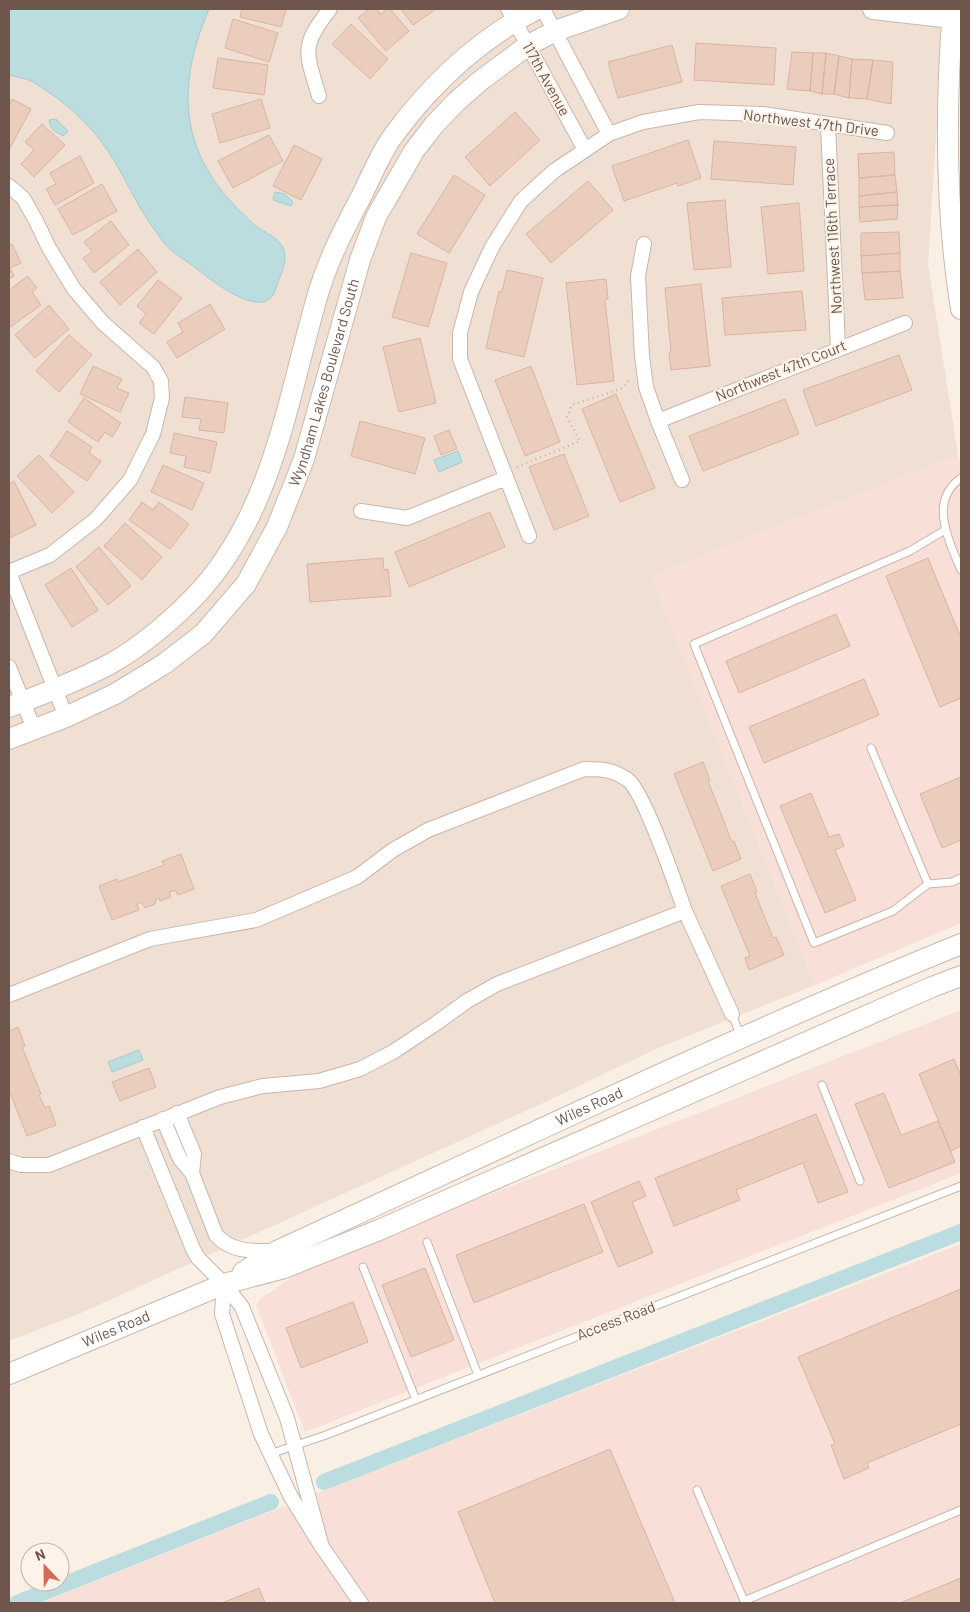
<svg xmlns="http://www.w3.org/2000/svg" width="970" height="1612" viewBox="0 0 970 1612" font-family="Barlow,sans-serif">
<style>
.residential{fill:#f0e0d3}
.commercial{fill:#f8dfd8}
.water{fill:#bbdde0;stroke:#a2cdd0}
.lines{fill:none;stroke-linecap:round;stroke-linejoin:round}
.canal{stroke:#bbdde0;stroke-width:16}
.building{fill:#ebcdbe;stroke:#dcb3a1}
.lane-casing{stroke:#c8b6ac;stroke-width:9}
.street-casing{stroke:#c8b6ac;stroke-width:16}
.secondary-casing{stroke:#cdb8ac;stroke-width:22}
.path{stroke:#cfb0a2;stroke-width:2.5;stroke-dasharray:1 4;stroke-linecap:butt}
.lane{stroke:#fff;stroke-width:7}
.street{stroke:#fff;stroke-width:14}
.secondary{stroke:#fff;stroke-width:20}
.labels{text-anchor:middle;stroke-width:4;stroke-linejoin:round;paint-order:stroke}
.street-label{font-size:15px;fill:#6e564d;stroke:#fdf3e9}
</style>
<rect width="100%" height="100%" fill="#f9efe4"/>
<!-- residential -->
<path class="residential" d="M9 9H944L928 264 958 455 651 576 815 985 658 1048 541 1104 81 1313 9 1341Z"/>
<!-- commercial -->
<path class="commercial" d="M958 455 961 465V923L815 985 651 576Z
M961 1010V1173L305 1432 256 1305 260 1299 310 1265Z
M961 1244V1603H40L328 1489Z"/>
<!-- water -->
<path class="water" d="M9 9H209C172 96 182 162 255 225 265 234 284 238 285 256 286 265 280 276 277 285 276 288 275 292 273 295 257 319 206 276 192 265 183 259 172 252 165 244 161 240 158 234 154 229 136 205 125 176 108 151 92 127 71 107 47 91 41 88 36 83 31 81 24 78 16 77 9 75Z
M56 119 68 131 63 136C55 132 50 129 49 120Z
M275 192 285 194 293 202 291 206 273 200Z
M458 451 462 462 439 472 434 460Z
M139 1050 143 1060 112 1072 108 1062Z"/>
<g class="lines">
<!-- canal -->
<path class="canal" d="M324 1482 961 1232
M17 1603 271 1502"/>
</g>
<!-- building -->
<path class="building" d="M242 9H283L286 10 281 27 240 17Z
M369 9H376L381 14 388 9H390L409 31 386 51 358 18Z
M401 9H436L413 25Z
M233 19 278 33 269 62 225 48Z
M351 24 388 59 370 79 332 44Z
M696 43 776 48 774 85 694 80Z
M672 45 682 82 618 98 608 62Z
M792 52 813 53 810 91 787 89Z
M813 53H826L822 94 810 91Z
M826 53 839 56 834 94H822Z
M839 56 852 59 849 98 834 94Z
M218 58 268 65 264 95 213 88Z
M852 59 873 60 867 99 849 98Z
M873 60 893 62 891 104 867 99Z
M12 99 31 109 9 150V106Z
M261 99 270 128 220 143 212 114Z
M515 112 540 140 490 186 465 157Z
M42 124 65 145 34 177 21 164 34 150 25 142Z
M269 135 283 161 233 188 218 161Z
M688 140 701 178 678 186 677 183 624 201 612 166Z
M714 141 796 147 793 185 711 179Z
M294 145 322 159 301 200 273 186Z
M894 152 895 175 859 178 858 154Z
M80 156 94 183 55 205 46 189 56 184 50 173Z
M454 175 485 195 449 253 417 234Z
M895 175 897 192 859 196V178Z
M588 181 613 210 551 263 526 234Z
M102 184 117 211 73 235 58 209Z
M897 192 898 205 859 207V196Z
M725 200 731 267 694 270 687 203Z
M799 203 804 271 768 274 761 207Z
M898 205 897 219 860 222 859 207Z
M111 221 129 245 94 273 83 258 92 252 84 242Z
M899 232 900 253 861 256V233Z
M12 244 21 263 10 268 14 276 9 279V245Z
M138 249 157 272 120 305 100 282Z
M411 253 447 263 428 327 392 317Z
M900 253V271L862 273 861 256Z
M507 270 543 278 524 357 486 348 499 291 502 292Z
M900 271 903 298 865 300 862 273Z
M28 276 37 288 32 292 41 305 9 328V290Z
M606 279 608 299 605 300 614 381 577 385 566 283Z
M158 280 182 298 154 334 139 323 146 314 137 306Z
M701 284 710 366 671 370 669 353 671 352 665 288Z
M802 291 806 330 725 335 722 298Z
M210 304 225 329 177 358 167 342 183 332 178 323Z
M49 305 69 329 35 358 15 335Z
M69 335 92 355 59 392 36 371Z
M420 338 436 403 399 412 383 347Z
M899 355 912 390 816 426 803 390Z
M93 366 122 379 117 388 129 393 120 412 80 394Z
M531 366 560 442 525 456 495 380Z
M616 394 655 488 620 502 582 409Z
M185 397 228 403 224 433 199 430 201 419 182 417Z
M84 398 121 423 112 437 105 432 98 442 68 422Z
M785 399 799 434 703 471 689 436Z
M360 421 425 438 415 474 351 456Z
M449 430 457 449 441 455 434 436Z
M67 431 92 447 89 453 101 461 87 481 50 456Z
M174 433 217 442 210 473 184 467 186 456 170 453Z
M564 454 589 516 554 530 529 467Z
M39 455 74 492 52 513 17 476Z
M163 465 204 483 192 510 151 492Z
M14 481 36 525 10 538 9 484Z
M142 502 153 510 159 502 189 524 170 549 129 520Z
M490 512 505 547 409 587 395 552Z
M125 523 162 557 142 580 104 546Z
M99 547 131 586 108 605 76 567Z
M383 558 384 570 388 569 391 596 310 602 307 564Z
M928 558 961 638V698L940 707 886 576Z
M71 568 98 610 72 627 45 585Z
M836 614 850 646 739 693 726 661Z
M864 679 879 715 764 763 749 727Z
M703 762 710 780 708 781 732 842 734 841 741 859 713 871 674 774Z
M961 777V840L942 848 920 794Z
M811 793 829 837 839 834 844 846 835 850 856 900 825 913 780 806Z
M181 854 194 889 178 895 175 890 169 892 171 897 160 901 159 898 156 899 155 904 145 908 142 902 137 904 139 910 112 920 99 886 117 879 118 882 164 865 162 861Z
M750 874 757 892 755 893 773 938 776 937 784 955 749 970 745 958 750 956 721 886Z
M18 1027 25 1046 22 1047 41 1094 39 1095 45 1108 49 1106 56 1125 27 1136 9 1090V1031Z
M954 1059 961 1076V1146L951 1151 919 1074Z
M149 1068 156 1087 120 1101 112 1082Z
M884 1093 901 1135 938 1121 955 1162 889 1188 855 1104Z
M816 1114 848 1192 818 1203 803 1163 736 1190 740 1200 674 1226 655 1178Z
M639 1181 646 1196 632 1202 653 1253 618 1267 591 1202Z
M584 1204 603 1252 474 1303 456 1255Z
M425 1268 454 1340 411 1357 382 1285Z
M961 1289V1424L867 1463 869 1468 844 1479 831 1445 835 1444 798 1357Z
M353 1302 368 1342 301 1368 286 1328Z
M610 1449 675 1603H495L458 1512Z
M961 1578V1603H900Z
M259 1588 265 1603H222Z"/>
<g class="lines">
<defs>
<path id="lane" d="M961 478C928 501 949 541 961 570
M945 530 910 551 694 644 814 943 893 911 928 884 952 882 961 878
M871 748 928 884
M732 1014 741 1037
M822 1085 860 1181
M427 1242 478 1375
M363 1267 416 1400
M270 1454 326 1435 961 1186
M697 1490 745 1603
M744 1601 961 1510"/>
<path id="street" d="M508 9 585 150
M543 9 609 134
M319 96C306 52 300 47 330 9
M828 125 838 348
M9 186 23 198 35 219 49 248 74 289 103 323 153 367 161 381 162 398 153 434 130 480 96 519 50 555 9 572
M644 244 638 276 642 356 646 387 658 421 682 480
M658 421 905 323
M361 511 407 518 506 478
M529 536 460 359V333L471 292 492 247 521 201 554 171 609 134 643 122 699 112 763 114 887 133
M9 572 66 717
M9 667 34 729
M9 995 150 939 256 920 357 877 393 850 428 830 584 769C602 769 612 769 628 780 644 792 676 886 685 911
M177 1113 194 1154 192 1173
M163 1119 180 1159 192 1173 216 1235C232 1253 254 1251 276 1251
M143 1127 193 1249 198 1258 224 1284 242 1307 287 1418 322 1547
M9 1161 21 1165H49L220 1097 263 1086 319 1081 360 1069 393 1052 438 1022 467 1001 497 984 685 911 732 1014
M224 1284 222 1314 261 1434 291 1497 322 1547 361 1603"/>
<g id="secondary">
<path d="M873 9 961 19"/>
<path d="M953 9C945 109 945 209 961 309"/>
<path d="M9 707C43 694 78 681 110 664 141 647 176 617 200 591 274 509 288 396 318 294 328 260 344 229 361 197 371 177 380 154 393 136 431 84 480 39 537 9"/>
<path id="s1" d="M9 739 66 717 115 694 164 664 203 634 246 584 277 527 304 459 360 260 376 217 414 151 434 125 456 102 480 81 527 46 555 31 619 9"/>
<path id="s2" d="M243 1272 277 1251C504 1147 730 1038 961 944"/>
<path id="s3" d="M9 1374 224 1284 284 1268 379 1230 932 987 961 976"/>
</g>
</defs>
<!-- lane casing -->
<use href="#lane" class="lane-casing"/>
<!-- street casing -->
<use href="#street" class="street-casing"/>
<!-- secondary casing -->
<use href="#secondary" class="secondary-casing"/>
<!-- path -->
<path class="path" d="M517 467 580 441 567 417 572 405 623 388 628 381"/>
<!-- lane -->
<use href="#lane" class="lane"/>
<!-- street -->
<use href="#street" class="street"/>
<!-- secondary -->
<use href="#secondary" class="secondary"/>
</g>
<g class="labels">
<!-- street labels -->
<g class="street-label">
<text transform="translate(546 79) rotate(61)" y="5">117th Avenue</text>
<text transform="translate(811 123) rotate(7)" y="5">Northwest 47th Drive</text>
<text transform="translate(833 236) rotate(-93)" y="5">Northwest 116th Terrace</text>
<text transform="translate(781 371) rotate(-22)" y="5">Northwest 47th Court</text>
<text dy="5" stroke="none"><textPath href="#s1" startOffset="505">Wyndham Lakes Boulevard South</textPath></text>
<text dy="5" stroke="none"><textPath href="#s2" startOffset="384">Wiles Road</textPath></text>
<text transform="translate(616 1321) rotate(-21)" y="5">Access Road</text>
<text dy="5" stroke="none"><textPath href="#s3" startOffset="116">Wiles Road</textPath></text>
</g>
</g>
<!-- border -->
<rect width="970" height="1612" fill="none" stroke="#6e564d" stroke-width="20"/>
<!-- north arrow -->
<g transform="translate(45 1567) rotate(338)"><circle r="24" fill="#fdf3e9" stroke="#c4b4ab"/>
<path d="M0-4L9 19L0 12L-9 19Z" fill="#d56956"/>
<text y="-8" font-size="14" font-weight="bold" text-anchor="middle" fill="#6e564d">N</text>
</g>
</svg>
